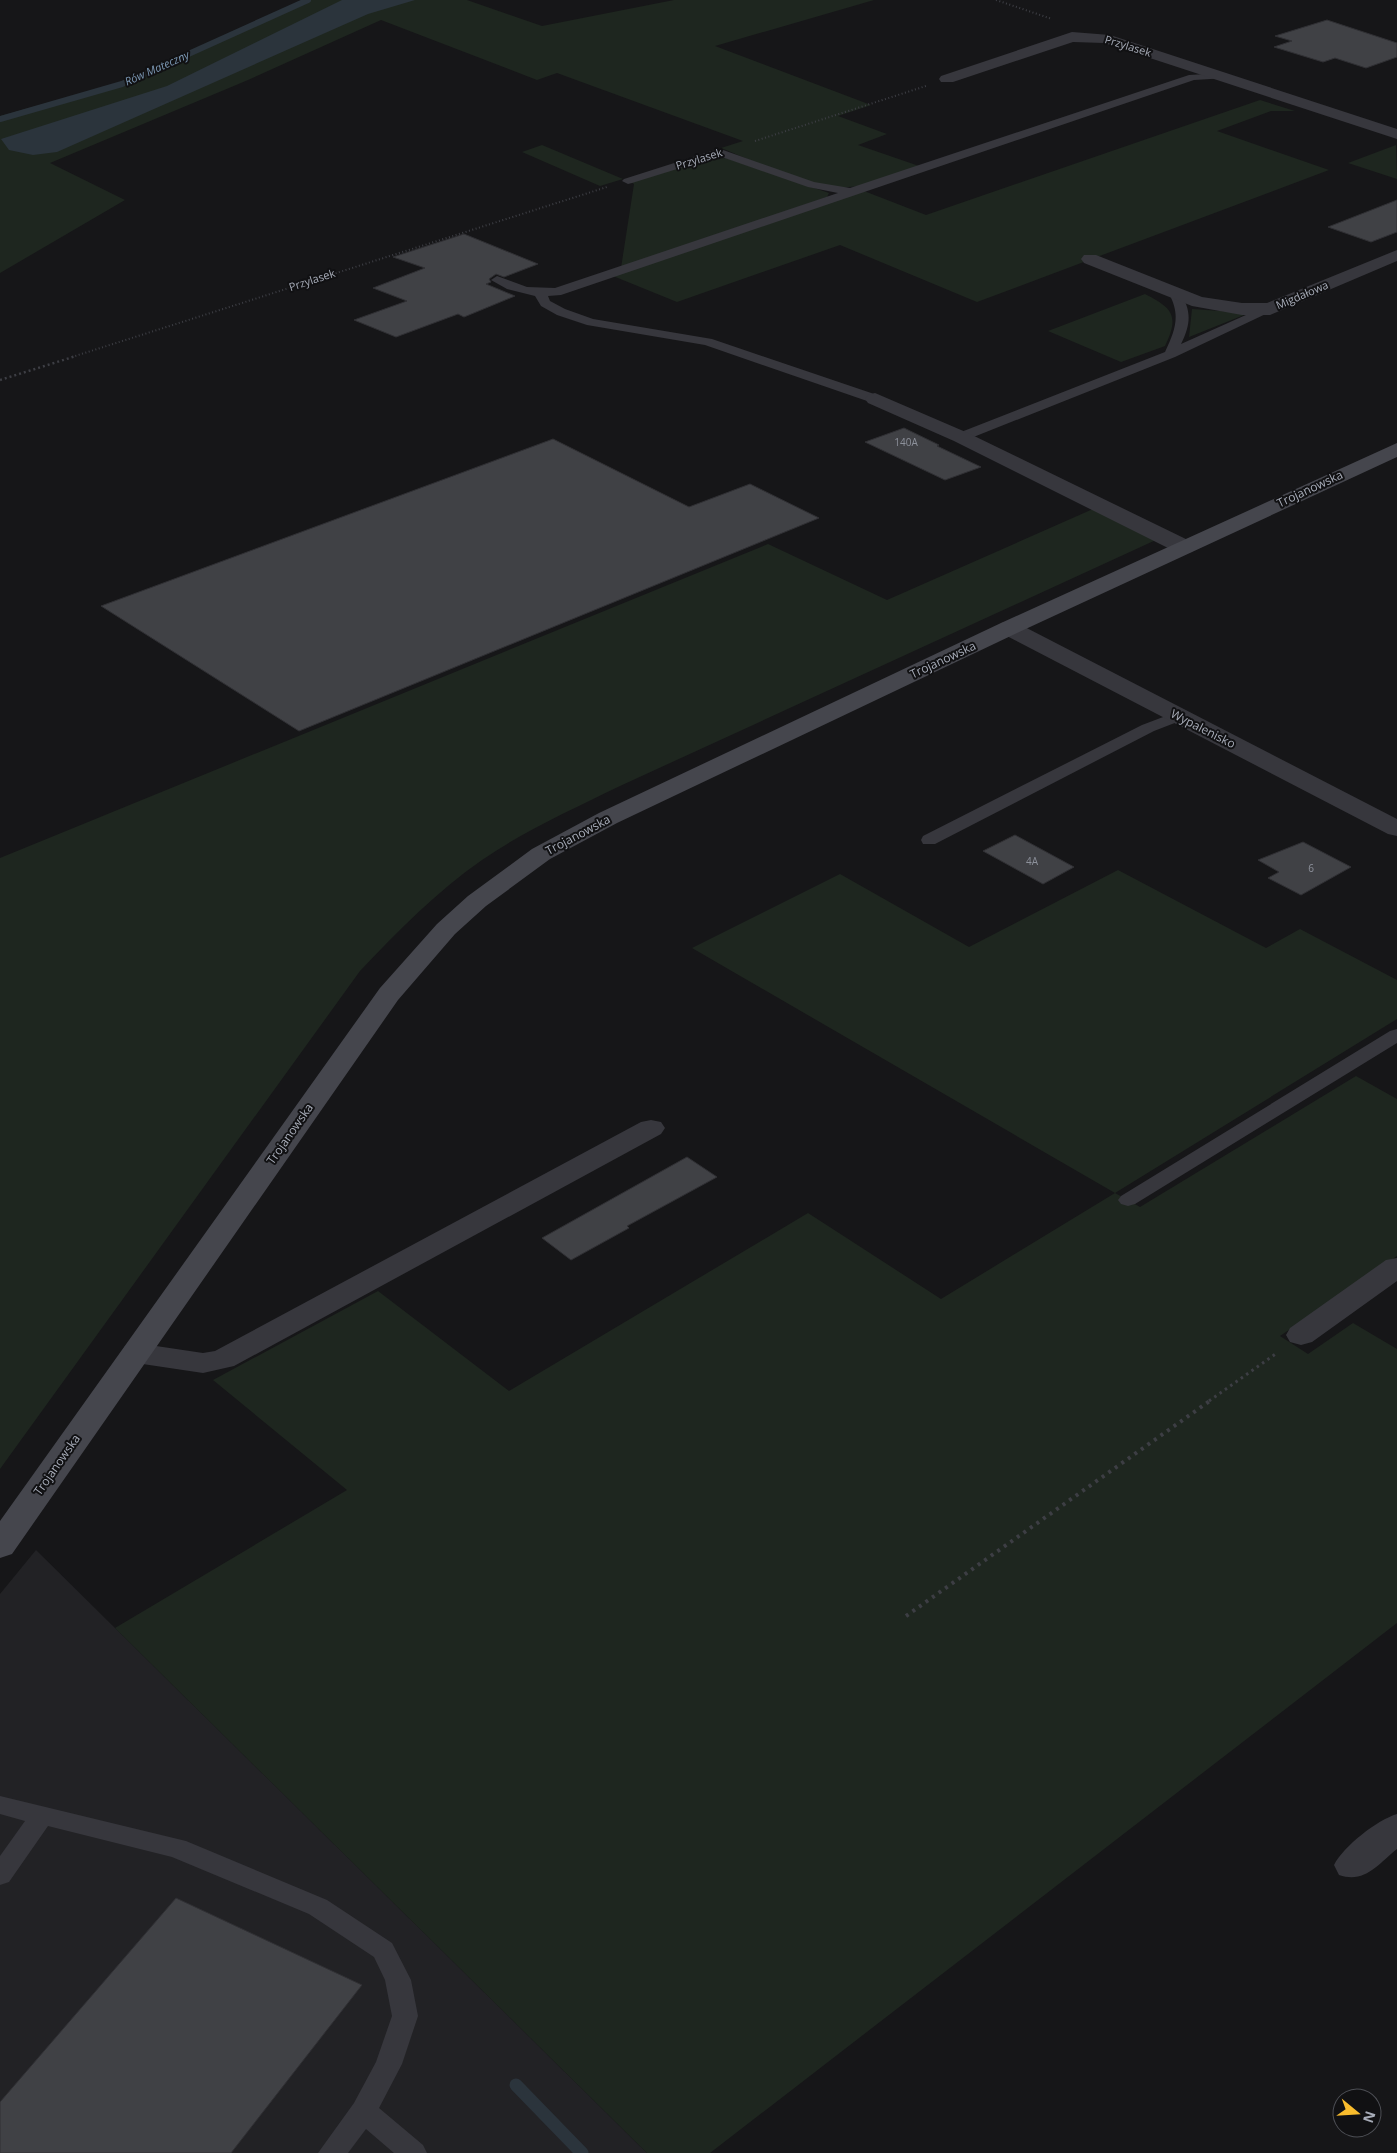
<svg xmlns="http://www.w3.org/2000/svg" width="1397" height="2153" viewBox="0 0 1397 2153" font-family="'Open Sans',sans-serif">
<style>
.built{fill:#222225}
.green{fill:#1e261f}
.water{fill:#2b343c}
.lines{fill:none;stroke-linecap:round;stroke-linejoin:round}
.stream-far1{stroke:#2b343c;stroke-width:6}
.stream{stroke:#2b343c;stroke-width:13}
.building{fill:#404145;stroke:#303034}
.path-far3{stroke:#3d3e44;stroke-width:2;stroke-dasharray:1 2.5;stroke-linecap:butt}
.path-far2{stroke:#3d3e44;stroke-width:2.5;stroke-dasharray:2 3;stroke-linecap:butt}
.path-far1{stroke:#3d3e44;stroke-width:3;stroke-dasharray:2.5 4;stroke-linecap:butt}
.path{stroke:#3d3e44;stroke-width:4;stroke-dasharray:3 5;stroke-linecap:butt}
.lane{fill:#37373d;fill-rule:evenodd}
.street{fill:#37373d;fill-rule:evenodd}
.secondary{fill:#45464d;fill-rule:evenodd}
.labels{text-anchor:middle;stroke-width:4;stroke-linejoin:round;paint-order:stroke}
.number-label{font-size:10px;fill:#8d919b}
.far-street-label{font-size:11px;fill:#a7acb8;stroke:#111113}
.far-water-label{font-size:11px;font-style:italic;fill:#7d99b5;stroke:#111113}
.street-label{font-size:12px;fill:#a7acb8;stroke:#111113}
</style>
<rect width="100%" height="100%" fill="#161618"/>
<!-- built -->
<path class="built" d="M36 1550 115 1628 647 2153H0V1594Z"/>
<!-- green -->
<path class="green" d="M302 0H467L542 26 674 0H874L715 46 871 105 838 116 887 134 858 145 919 166C897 174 873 186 849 187 814 190 754 161 721 148L743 141 557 73 537 80 381 20 248 80 50 163 125 200 0 273V116L119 83Z
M1260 100 1295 111H1271L1217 131 1329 170 977 302 840 245 677 302 613 276 864 191 926 215Z
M542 145 623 179 600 186 522 152Z
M1396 145 1397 179 1348 163Z
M726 158 829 193 827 197 621 268 634 184 631 182 709 159Z
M1145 294C1172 308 1180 315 1165 346L1121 362 1048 331Z
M1192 309 1249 313 1189 337Z
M1093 509 1158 539 620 786C573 809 524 831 482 860 436 892 398 931 360 971L0 1469V858L768 544 887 600Z
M1118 870 1266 948 1300 929 1397 980V1019L1115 1193 1140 1207 1356 1076 1397 1099V1256L1280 1336 1308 1354 1353 1323 1397 1349V1623L710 2153H647L115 1628 347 1490 213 1380 378 1291 509 1391 808 1213 941 1299 1115 1193 692 948 840 874 969 947Z"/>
<!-- water -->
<path class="water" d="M342 0H415L368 14 57 152 33 155 9 150 1 139 167 86Z"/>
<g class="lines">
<!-- stream-far1 -->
<path class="stream-far1" d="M0 119 122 84 308 0"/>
<!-- stream -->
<path class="stream" d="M516 2085 582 2153"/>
</g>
<!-- building -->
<path class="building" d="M1327 20 1397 43V57L1366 68 1335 58 1323 62 1274 47 1292 41 1275 36Z
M1397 200V232L1371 242 1328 227Z
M464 234 538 264 504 277 496 274 489 279 491 282 486 284 515 296 464 317 458 314 396 337 354 320 407 301 373 288 425 268 393 257Z
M904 428 939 445 937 446 981 467 945 480 865 442Z
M553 439 689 507 750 484 819 518 299 731 101 606Z
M1015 835 1074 867 1043 884 983 851Z
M1303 842 1351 867 1301 895 1268 878 1279 872 1258 860Z
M687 1157 717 1177 627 1226 629 1228 571 1260 542 1238Z
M176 1898 362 1985 231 2153H0V2102Z"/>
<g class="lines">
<!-- path-far3 -->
<path class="path-far3" d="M996 0 1052 19
M755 141 926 86
M72 357 607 187"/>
<!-- path-far2 -->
<path class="path-far2" d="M0 380 76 356"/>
<!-- path-far1 -->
<path class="path-far1" d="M1209 1401 1277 1353"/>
<!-- path -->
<path class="path" d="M906 1616 1211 1400"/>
<!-- lane -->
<path class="lane" d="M1223 73 1227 74V78L1194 80 561 295 548 296 550 301 565 309 593 319 712 339 880 396 882 399 880 402H870L705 345 587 325 557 315 541 306 535 296 507 289 491 280 497 276 527 287 555 288 838 193 808 187 719 156 632 183 628 184 622 181 624 179 715 150H723L814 182 850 188 1189 75Z
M1175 290 1179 291C1192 310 1191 324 1181 344L1266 306 1270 305 1276 309 1175 357 966 440H956L954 437 956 434 1165 352C1175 331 1181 315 1169 294Z
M1179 711 1185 713 1187 716 1185 719 1154 731 935 844H923L921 840 923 836 1142 725Z
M1397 1029V1043L1135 1204 1128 1206 1121 1204 1118 1200 1121 1196 1390 1031Z
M0 1796 186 1841 327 1900 392 1943 411 1980 418 2016 402 2064 379 2108 423 2145 427 2153H394L366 2129 348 2153H318L354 2103 376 2062 392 2016 385 1980 374 1957 309 1914 172 1857 48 1826 9 1882 0 1885V1856L25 1821 0 1814Z"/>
<!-- street -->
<path class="street" d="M1072 32 1110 35 1397 129V139L1104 43 1073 42 953 82H941L939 79 941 76Z
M1397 250V261L1270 315H1242L1192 306 1084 263 1081 259 1084 255H1096L1202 297 1242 303H1267Z
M875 393 968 433 1192 542 1195 547 1192 552 1184 553 1176 552 954 441 868 403 865 399 868 395Z
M1009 621 1017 623 1397 819V836L1388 834 1001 633 998 628 1001 623Z
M651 1120 661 1122 665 1128 661 1134 234 1366 203 1373 136 1363 125 1360 121 1353 125 1346 136 1343 203 1353 215 1351 641 1122Z
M1397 1258V1281L1312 1342 1301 1345 1290 1342 1286 1335 1290 1328 1386 1260Z
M1397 1814V1849C1378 1864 1365 1884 1339 1875L1334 1865C1344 1846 1377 1820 1397 1814Z"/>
<!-- secondary -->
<path class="secondary" d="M1397 443V457L1017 633 617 823 550 859 486 906 455 934 398 1000 12 1554 0 1558V1521L380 988 437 924 468 896 532 849 599 813 1001 623Z"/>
</g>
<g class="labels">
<!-- number labels -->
<g class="number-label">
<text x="906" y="446">140A</text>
<text x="1032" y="865">4A</text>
<text x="1311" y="872">6</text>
</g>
<!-- far-street labels -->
<g class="far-street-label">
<text transform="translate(1128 46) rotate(17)" y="4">Przylasek</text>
<text transform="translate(699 159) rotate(-17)" y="4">Przylasek</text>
<text transform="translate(312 280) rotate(-18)" y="4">Przylasek</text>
<text transform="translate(1302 295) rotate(-23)" y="4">Migdałowa</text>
</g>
<!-- far-water labels -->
<g class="far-water-label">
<text transform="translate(157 68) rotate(-24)" y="4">Rów Mateczny</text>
</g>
<!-- street labels -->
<g class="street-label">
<text transform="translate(1310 489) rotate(-25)" y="4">Trojanowska</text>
<text transform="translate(943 660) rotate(-25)" y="4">Trojanowska</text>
<text transform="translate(1203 729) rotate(27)" y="4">Wypalenisko</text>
<text transform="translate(578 835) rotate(-28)" y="4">Trojanowska</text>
<text transform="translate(290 1134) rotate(-55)" y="4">Trojanowska</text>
<text transform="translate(57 1465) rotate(-55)" y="4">Trojanowska</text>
</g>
</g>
<!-- north arrow -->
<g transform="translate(1357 2113) rotate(108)"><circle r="24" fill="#111113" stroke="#4d4f55"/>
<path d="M0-4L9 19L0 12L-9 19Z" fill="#f9bc2d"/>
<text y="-8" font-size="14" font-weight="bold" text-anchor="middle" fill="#a7acb8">N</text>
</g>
</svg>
